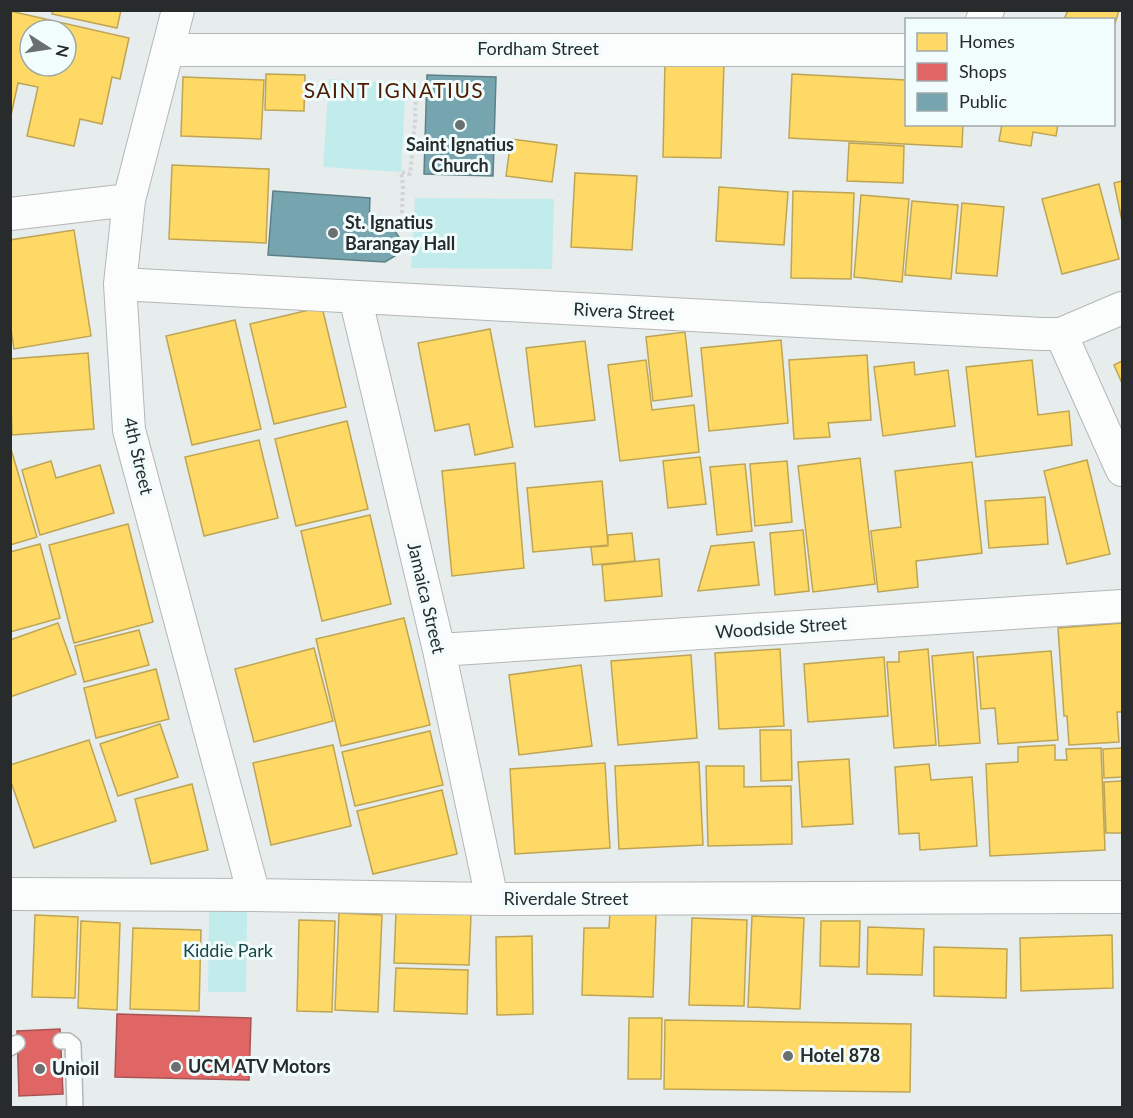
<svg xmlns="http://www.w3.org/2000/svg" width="1133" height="1118" viewBox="0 0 1133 1118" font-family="Lato,sans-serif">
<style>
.green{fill:#c2ecec}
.homes{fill:#ffd966;stroke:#bea554;stroke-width:1.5;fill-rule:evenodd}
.shops{fill:#e06666;stroke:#a85454;stroke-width:1.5}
.public{fill:#76a5af;stroke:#5e8087;stroke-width:1.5}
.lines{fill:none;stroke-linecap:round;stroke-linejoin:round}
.service-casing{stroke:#b3b8b7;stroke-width:18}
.minor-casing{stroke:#b3b8b7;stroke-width:34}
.path{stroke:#d3d5d5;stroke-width:4;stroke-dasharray:3 3;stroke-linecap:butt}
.service{stroke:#fbfcfc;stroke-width:15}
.minor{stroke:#fbfcfc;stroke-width:32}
.poi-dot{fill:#6a6f6f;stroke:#f1fcfc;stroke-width:2}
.labels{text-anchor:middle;stroke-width:6;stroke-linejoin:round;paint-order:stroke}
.street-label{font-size:18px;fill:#272b2b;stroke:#f1fcfc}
.poi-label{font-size:18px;font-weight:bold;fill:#272b2b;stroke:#f1fcfc;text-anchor:start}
.park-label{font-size:18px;fill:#1a4545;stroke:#f1fcfc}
.quarter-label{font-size:21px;letter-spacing:1.5px;fill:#4b1c02;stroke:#f1fcfc}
</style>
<rect width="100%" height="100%" fill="#e7ecec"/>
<!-- green -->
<path class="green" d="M329 79 406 84 401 172 323 167Z
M415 198 554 199 552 269 411 268Z
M209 910 247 911 246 992H208Z"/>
<!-- homes -->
<path class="homes" d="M53 10H121L117 28 52 14Z
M1068 10H1119L1114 27V20H1074L1065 17Z
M10 11 129 38 120 79 112 77 102 124 80 119 74 146 27 136 38 87 18 83 10 120ZM30 30H66V66H30Z
M665 62 724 63 721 158 663 157Z
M266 74 305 75 304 111 265 110Z
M792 74 906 80V124H963L962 147 789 138Z
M183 77 264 80 261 139 181 136Z
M1002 124H1058L1056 136 1033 132 1031 146 999 141Z
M511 139 557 145 552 182 506 176Z
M849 143 904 146 903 183 847 181Z
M172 165 269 169 266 243 169 239Z
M575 173 637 176 632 250 571 247Z
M1122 181V221L1114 183Z
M1099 184 1119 259 1062 274 1042 199Z
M719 187 788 192 784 245 716 241Z
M793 191 854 193 851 279 791 278Z
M861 195 909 199 902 282 854 277Z
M912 201 958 205 951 279 905 275Z
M962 203 1004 207 997 276 956 273Z
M74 230 91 336 14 349 10 323V240Z
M322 307 346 407 274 424 250 324Z
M235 320 261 429 192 445 166 336Z
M490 329 513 447 475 455 469 424 435 431 418 343Z
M685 332 692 396 653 401 646 337Z
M781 340 788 423 709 431 701 348Z
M585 341 595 420 535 427 526 348Z
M88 353 94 429 12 435 10 359Z
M867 355 871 420 828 423 830 437 794 439 789 360Z
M646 360 652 410 694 405 699 452 620 461 608 365Z
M1032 360 1038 415 1069 411 1072 445 976 457 966 367Z
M1122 361V383L1114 365Z
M914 362 915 375 948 370 955 426 883 436 874 367Z
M347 421 368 509 296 526 275 439Z
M259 440 278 518 204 536 185 457Z
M11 449 37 537 10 545V450Z
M700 457 706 504 668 508 663 461Z
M860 458 875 584 813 592 798 466Z
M1087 460 1110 554 1067 564 1044 471Z
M51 461 56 478 100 465 114 513 40 535 22 470Z
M787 461 792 522 755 526 750 464Z
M972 462 982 553 916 561 918 587 878 592 871 531 901 527 895 471Z
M515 463 524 568 452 576 442 471Z
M745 464 752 531 717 535 710 467Z
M602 481 608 545 533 552 527 488Z
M1045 497 1048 544 989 548 985 501Z
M370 515 391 604 322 621 301 531Z
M128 524 153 622 74 643 49 545Z
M803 530 809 591 775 595 770 533Z
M632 533 635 561 593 565 591 547 608 546V535Z
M754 542 759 585 698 591 711 546Z
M40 544 60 618 10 632V552Z
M659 559 662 596 605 601 602 565Z
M404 618 430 725 341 746 316 639Z
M58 623 76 674 10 697V640Z
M1122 623V712H1117L1119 742 1069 745 1067 716H1064L1058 628Z
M139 630 149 665 84 682 75 646Z
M314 648 333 721 254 742 235 669Z
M780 649 784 726 719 729 715 653Z
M928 649 936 745 894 748 887 662H899V652Z
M1051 651 1058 740 998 744 995 708 981 709 977 657Z
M973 652 980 743 939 746 932 656Z
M691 655 697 738 618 745 611 661Z
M884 657 888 716 808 722 804 664Z
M581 665 592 746 519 755 509 675Z
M156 669 169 719 96 738 84 688Z
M160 724 178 777 118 796 100 744Z
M760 730H791L792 780 761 781Z
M430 731 443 785 355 806 342 752Z
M89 740 116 821 34 848 10 779V765Z
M333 745 351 826 271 845 253 763Z
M1055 745V760H1067L1066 749 1101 748 1105 850 990 856 986 764 1018 762V747Z
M1122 748V777L1104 778 1103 749Z
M849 759 853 824 802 827 798 762Z
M699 762 703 845 619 849 615 766Z
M605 763 610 848 515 854 510 769Z
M929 764 931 780 972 777 977 846 920 850 919 833 899 834 895 767Z
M706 766H744V787L791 786 792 844 708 846Z
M1122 781V833H1106L1104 782Z
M192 784 208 850 151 864 135 799Z
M442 790 457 854 373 874 357 811Z
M396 912 471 914 469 965 394 963Z
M610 912 656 913 653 997 582 995 584 928H609Z
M339 913 382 915 378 1012 335 1010Z
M35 915 78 917 75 998 32 997Z
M752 916 804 918 800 1009 748 1007Z
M692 918 747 920 744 1006 689 1005Z
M299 920 335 921 332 1012 297 1011Z
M81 921 120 923 117 1010 78 1008Z
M821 921H860L859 967 820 966Z
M868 927 924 929 922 975 867 974Z
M133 928 201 930 199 1011 130 1009Z
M1112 935 1113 988 1021 991 1020 938Z
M532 936 533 1014 497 1015 496 937Z
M934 947 1007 949 1006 998 934 996Z
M396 968 468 970 467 1014 394 1011Z
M629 1018H662L661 1079H628Z
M665 1020 911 1024 910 1092 664 1089Z"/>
<!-- shops -->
<path class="shops" d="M117 1014 251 1018 249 1080 115 1077Z
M60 1029 63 1094 19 1096 17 1031Z"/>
<!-- public -->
<path class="public" d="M427 75 496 77 493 176 424 174Z
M273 191 370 198 369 225H391L401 240 395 256 385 262 268 255Z"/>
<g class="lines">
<defs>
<path id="service" d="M61 1041H68L73 1045 75 1108
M10 1048 17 1043"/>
<path id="minor" d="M178 10 129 200 120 284 129 430 254 895
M982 20 988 10
M169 50H906
M10 214 129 200
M120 284 1041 334H1061L1122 308
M355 297 439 650 492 899
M1061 334 1122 470
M439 650 1122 606
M10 894 254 895 492 899 1122 897"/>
</defs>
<!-- service casing -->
<use href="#service" class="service-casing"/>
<!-- minor casing -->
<use href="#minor" class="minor-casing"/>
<!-- path -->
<path class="path" d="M402 213 403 185 401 172 410 174 415 122 416 80"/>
<!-- service -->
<use href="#service" class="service"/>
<!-- minor -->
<use href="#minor" class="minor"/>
</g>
<!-- markers -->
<g class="poi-dot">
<circle cx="460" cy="125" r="6"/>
<circle cx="333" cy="233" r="6"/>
<circle cx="788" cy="1056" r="6"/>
<circle cx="176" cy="1067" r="6"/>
<circle cx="40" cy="1069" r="6"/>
</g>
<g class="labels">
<!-- street labels -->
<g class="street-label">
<text x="538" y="55">Fordham Street</text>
<text transform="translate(624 312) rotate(3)" y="6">Rivera Street</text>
<text transform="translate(138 456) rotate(77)" y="6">4th Street</text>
<text transform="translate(426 598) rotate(77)" y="6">Jamaica Street</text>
<text transform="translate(781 628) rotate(-4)" y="6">Woodside Street</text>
<text x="566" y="905">Riverdale Street</text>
</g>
<!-- poi labels -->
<g class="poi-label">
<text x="460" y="151" text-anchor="middle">Saint Ignatius<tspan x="460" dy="21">Church</tspan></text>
<text x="345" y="229">St. Ignatius<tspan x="345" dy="21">Barangay Hall</tspan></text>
<text x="800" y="1062">Hotel 878</text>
<text x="188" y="1073">UCM ATV Motors</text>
<text x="52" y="1075">Unioil</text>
</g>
<!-- park labels -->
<g class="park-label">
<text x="228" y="957">Kiddie Park</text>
</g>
<!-- quarter labels -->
<g class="quarter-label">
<text x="394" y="98">SAINT IGNATIUS</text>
</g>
</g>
<!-- border -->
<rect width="1133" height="1118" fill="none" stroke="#272b2b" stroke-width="24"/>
<!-- legend -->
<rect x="905" y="18" width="210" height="108" fill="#f1fcfc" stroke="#a0a8a8" stroke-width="1.5"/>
<rect x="917" y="33" width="30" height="18" fill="#ffd966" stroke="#a0a8a8" stroke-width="1.5"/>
<text x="959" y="48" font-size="18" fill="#272b2b">Homes</text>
<rect x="917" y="63" width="30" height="18" fill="#e06666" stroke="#a0a8a8" stroke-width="1.5"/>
<text x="959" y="78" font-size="18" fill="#272b2b">Shops</text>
<rect x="917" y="93" width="30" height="18" fill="#76a5af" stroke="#a0a8a8" stroke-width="1.5"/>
<text x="959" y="108" font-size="18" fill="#272b2b">Public</text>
<!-- north arrow -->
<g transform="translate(48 48) rotate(102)"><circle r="28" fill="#f1fcfc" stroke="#a0a8a8" stroke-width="1.5"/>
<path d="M0-4.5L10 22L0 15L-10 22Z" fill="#6a6f6f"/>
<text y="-9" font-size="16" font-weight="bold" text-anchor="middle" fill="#272b2b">N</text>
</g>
</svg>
